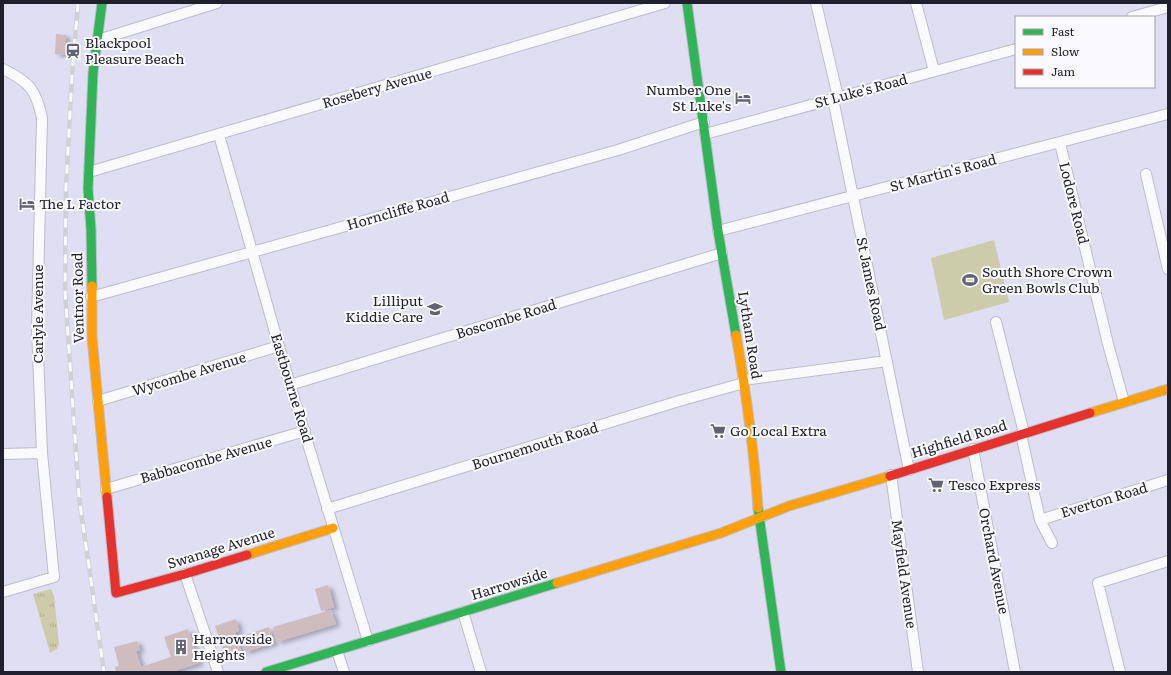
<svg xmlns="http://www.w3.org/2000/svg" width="1171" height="675" viewBox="0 0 1171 675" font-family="Literata,serif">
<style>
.grass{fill:url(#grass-tufts)}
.garden{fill:#cccbaa}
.building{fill:#cebcbe;filter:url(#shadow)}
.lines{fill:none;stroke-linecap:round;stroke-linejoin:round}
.street-casing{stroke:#bdbccd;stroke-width:12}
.fast-casing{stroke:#bdbccd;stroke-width:11}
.slow-casing{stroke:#bdbccd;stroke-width:11}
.jam-casing{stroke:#bdbccd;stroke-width:11}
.street{stroke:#fafafd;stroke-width:10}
.fast{stroke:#30b455;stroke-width:9}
.slow{stroke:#ff9f0a;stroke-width:9}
.jam{stroke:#e5322d;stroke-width:9}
.rail-casing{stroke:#d1d0d6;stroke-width:4.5}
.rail{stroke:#fafafe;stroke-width:3;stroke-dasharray:9;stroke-linecap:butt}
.labels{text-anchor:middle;stroke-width:4;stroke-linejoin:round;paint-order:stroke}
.poi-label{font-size:14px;fill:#201f2d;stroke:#fafafe;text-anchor:start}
.street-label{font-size:14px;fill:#201f2d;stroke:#fafafe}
</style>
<defs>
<pattern id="grass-tufts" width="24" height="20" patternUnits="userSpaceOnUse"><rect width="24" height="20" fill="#cccbaa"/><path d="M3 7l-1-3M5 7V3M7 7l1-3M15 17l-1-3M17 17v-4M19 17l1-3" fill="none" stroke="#afae93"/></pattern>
<filter id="shadow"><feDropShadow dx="4.5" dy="2.5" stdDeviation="2" flood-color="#0004"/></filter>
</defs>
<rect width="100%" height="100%" fill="#dfdef3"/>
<!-- grass -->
<path class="grass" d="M51 589 54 596 59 644 57 649 50 653 33 594Z"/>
<!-- garden -->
<path class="garden" d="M994 240 1009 302 944 320 931 258Z"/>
<!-- building -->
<path class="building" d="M56 34 66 35 65 55 55 54Z
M328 585 334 607 321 611 315 589Z
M331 610 336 624 277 642 273 627Z
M236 619 239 631 235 632 242 653 226 658 215 626Z
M269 627 274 643 245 652 240 637Z
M188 629 199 663 171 672H116L115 667 119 666 114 647 137 641 140 650 136 651 141 667 171 657 164 637Z"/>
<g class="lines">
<defs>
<path id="street" d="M816 3 838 97
M916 3 934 71
M1132 17 1168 7
M98 40 217 3
M3 69C29 82 36 89 42 118L37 328 42 453 54 577 3 592
M833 99 909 470
M705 134 1016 49
M219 135 290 385 368 641
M1060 143 1108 344 1124 402
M89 172 665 3
M1146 174 1168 269
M718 231 1168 114
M91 297 618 150 704 122
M996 322 1024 433
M743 380 887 361
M290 385 722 253
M98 401 279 346
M1021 434 1040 520 1052 543
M973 449 1015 672
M3 454 42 453
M891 475 918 672
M106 489 305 431
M327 509 679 401 744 383
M1040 520 1168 480
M185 574 218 672
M463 612 481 672
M337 651 344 672
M1120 672 1098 583 1168 561"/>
<path id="fast" d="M687 3 718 231 736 335
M92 286 91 229 88 189 93 73 102 3
M758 508 781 672
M266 672 557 583"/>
<path id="slow" d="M92 286V337L107 497
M736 335C746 392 754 450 758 508
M1090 413 1168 389
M247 555 333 528
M557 583 721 533 789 506 890 476"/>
<path id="jam" d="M890 476 1090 413
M107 497 116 593 185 574 247 555"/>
</defs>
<!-- street casing -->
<use href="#street" class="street-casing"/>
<!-- fast casing -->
<use href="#fast" class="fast-casing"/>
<!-- slow casing -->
<use href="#slow" class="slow-casing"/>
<!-- jam casing -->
<use href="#jam" class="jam-casing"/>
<!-- street -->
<use href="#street" class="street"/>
<!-- fast -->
<use href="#fast" class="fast"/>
<!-- slow -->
<use href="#slow" class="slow"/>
<!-- jam -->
<use href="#jam" class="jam"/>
<defs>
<path id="rail" d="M78 3 72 76 66 187 65 290 79 497 104 672"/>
</defs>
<!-- rail casing -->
<use href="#rail" class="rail-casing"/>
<!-- rail -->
<use href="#rail" class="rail"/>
</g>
<!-- icons -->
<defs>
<symbol id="station-bare" viewBox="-9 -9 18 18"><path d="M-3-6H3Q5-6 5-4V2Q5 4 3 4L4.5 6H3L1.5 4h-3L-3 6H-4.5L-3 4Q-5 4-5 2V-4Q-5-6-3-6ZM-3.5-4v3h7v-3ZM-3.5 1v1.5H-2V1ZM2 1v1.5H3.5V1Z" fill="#636272" stroke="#fafafe" stroke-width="2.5" paint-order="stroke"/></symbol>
<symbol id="hotel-bare" viewBox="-9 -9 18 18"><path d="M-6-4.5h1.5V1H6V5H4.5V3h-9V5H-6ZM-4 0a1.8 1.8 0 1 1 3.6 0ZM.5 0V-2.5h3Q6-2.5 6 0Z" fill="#636272" stroke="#fafafe" stroke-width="2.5" paint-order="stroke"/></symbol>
<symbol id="stadium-bare" viewBox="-9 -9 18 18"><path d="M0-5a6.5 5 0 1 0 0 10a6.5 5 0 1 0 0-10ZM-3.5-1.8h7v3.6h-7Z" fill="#636272" stroke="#fafafe" stroke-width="2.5" paint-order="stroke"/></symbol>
<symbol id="school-bare" viewBox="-9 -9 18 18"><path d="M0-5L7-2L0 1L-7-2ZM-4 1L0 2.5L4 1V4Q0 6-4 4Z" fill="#636272" stroke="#fafafe" stroke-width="2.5" paint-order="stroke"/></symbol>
<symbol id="supermarket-bare" viewBox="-9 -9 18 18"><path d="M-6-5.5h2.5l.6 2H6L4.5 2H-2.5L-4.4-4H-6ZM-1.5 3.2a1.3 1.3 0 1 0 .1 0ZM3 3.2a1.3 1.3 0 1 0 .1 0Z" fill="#636272" stroke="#fafafe" stroke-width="2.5" paint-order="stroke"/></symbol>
<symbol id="building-bare" viewBox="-9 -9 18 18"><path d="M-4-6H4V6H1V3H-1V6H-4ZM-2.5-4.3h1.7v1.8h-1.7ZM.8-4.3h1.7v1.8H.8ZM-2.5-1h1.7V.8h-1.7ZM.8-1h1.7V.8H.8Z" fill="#636272" stroke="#fafafe" stroke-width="2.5" paint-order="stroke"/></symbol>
</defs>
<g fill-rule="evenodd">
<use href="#station-bare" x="62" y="40" width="22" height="22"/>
<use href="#hotel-bare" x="732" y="87" width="22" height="22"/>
<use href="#hotel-bare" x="16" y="193" width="22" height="22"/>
<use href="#stadium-bare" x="959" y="269" width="22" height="22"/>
<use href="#school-bare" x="424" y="298" width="22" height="22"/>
<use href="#supermarket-bare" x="707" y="420" width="22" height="22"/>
<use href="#supermarket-bare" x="925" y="474" width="22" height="22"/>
<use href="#building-bare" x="170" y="636" width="22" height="22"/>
</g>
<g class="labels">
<!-- poi labels -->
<g class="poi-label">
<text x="85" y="48">Blackpool<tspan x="85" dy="16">Pleasure Beach</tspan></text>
<text x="731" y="95" text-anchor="end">Number One<tspan x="731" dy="16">St Luke's</tspan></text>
<text x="39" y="209">The L Factor</text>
<text x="982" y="277">South Shore Crown<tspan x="982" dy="16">Green Bowls Club</tspan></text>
<text x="423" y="306" text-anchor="end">Lilliput<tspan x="423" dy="16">Kiddie Care</tspan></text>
<text x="730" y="436">Go Local Extra</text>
<text x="948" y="490">Tesco Express</text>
<text x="193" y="644">Harrowside<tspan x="193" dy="16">Heights</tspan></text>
</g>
<!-- street labels -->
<g class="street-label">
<text transform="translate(377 88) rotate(-16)" y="5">Rosebery Avenue</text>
<text transform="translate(861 91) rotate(-15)" y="5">St Luke's Road</text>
<text transform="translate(943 173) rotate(-15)" y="5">St Martin's Road</text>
<text transform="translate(1074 203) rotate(76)" y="5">Lodore Road</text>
<text transform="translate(398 211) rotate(-16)" y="5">Horncliffe Road</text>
<text transform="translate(871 284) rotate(78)" y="5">St James Road</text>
<text transform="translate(78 298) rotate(-91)" y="5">Ventnor Road</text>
<text transform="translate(38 314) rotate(-90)" y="5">Carlyle Avenue</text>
<text transform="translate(506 319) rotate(-17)" y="5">Boscombe Road</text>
<text transform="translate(750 335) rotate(81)" y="5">Lytham Road</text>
<text transform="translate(189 374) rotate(-17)" y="5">Wycombe Avenue</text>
<text transform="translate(292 388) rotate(73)" y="5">Eastbourne Road</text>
<text transform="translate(959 439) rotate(-17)" y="5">Highfield Road</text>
<text transform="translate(535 446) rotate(-17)" y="5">Bournemouth Road</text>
<text transform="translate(206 460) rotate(-16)" y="5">Babbacombe Avenue</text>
<text transform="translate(1104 500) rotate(-17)" y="5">Everton Road</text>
<text transform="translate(221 548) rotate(-17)" y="5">Swanage Avenue</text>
<text transform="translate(994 561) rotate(79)" y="5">Orchard Avenue</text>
<text transform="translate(904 574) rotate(82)" y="5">Mayfield Avenue</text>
<text transform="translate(509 584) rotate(-17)" y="5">Harrowside</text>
</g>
</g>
<!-- border -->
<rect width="1171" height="675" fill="none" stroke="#201f2d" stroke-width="8"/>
<!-- legend -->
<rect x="1015" y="16" width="140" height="72" fill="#fafafe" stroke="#a3a2aa"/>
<rect x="1023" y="29" width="20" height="6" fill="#30b455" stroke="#a3a2aa"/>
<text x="1051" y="36" font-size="12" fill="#201f2d">Fast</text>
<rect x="1023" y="49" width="20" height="6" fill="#ff9f0a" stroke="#a3a2aa"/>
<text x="1051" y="56" font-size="12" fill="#201f2d">Slow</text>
<rect x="1023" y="69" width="20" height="6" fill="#e5322d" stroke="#a3a2aa"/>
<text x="1051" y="76" font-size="12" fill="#201f2d">Jam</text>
</svg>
